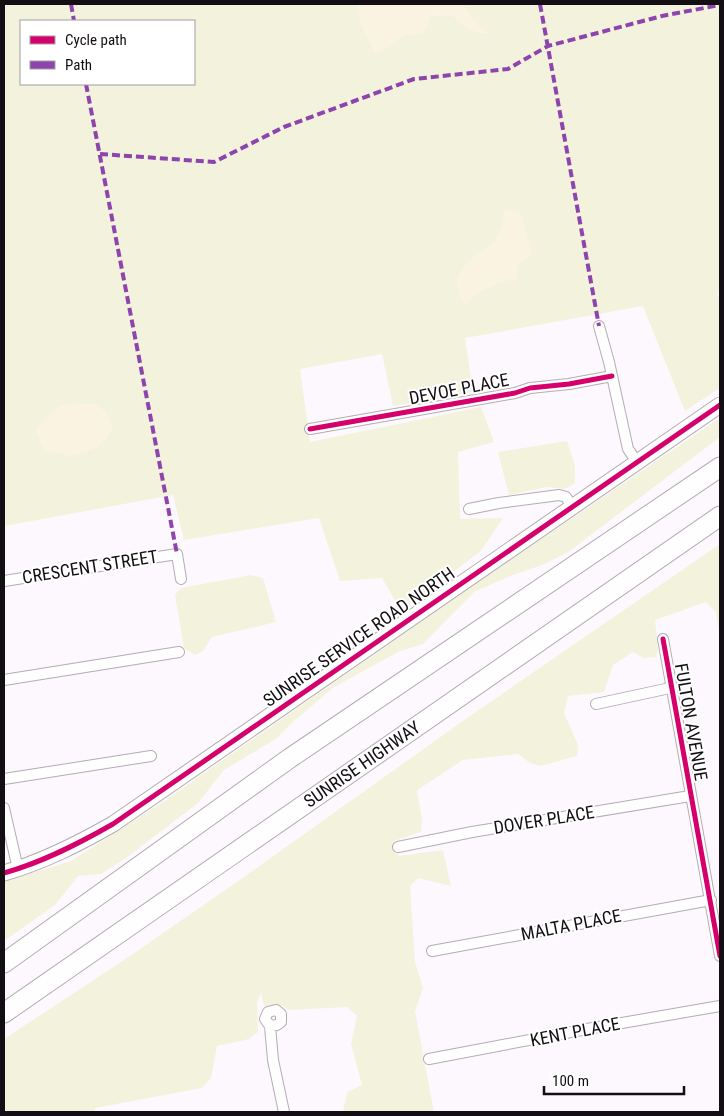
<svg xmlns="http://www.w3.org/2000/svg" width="724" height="1116" viewBox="0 0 724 1116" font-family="'Roboto Condensed',sans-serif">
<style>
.green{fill:#f3f2dd;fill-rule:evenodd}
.sand{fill:#fbf3e1}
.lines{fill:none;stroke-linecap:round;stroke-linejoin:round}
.street-casing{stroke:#b2adb2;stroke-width:12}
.secondary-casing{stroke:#b2adb2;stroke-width:17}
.highway-casing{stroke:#b2adb2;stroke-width:21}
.street{stroke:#fffeff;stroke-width:10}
.secondary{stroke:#fffeff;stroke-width:15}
.highway{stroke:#fffeff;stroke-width:19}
.quiet{stroke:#8e44ad;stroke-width:4;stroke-dasharray:8 4;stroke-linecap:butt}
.cycleway-casing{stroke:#fff;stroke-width:8}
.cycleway{stroke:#d6006c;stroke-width:5}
.labels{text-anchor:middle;stroke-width:4;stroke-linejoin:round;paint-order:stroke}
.street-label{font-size:18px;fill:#130e13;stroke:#fff}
</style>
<rect width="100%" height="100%" fill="#fdf8fd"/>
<!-- green -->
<path class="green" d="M4 4H359L358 5 394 45 404 34 422 33 430 16 452 15 470 30 487 34 468 14 463 4H720V291L717 292 720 302V388L685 411 643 306 465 338 473 392 393 406 382 354 300 369 310 442 481 407 494 442 458 452 460 519 503 518 481 551 401 611 382 578 340 581 319 518 184 540 173 495 4 526ZM21 21H194V84H21ZM505 210 524 260 518 262 516 280H503L476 293 467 262 496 241 503 224Z
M720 418V437L567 553 542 565 510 576 474 592 423 644 400 651 334 687 295 720 277 738 224 770 198 803 126 858 101 874 78 876 55 905 4 941V882L71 861 160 804 494 571Z
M567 441 575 466V483L565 489 547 487 509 495 498 452Z
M720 544V639L716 612 706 602 655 620 658 649 656 657 644 658 633 652 613 665 604 692 568 696 564 713 578 745 577 756 540 766 530 763 518 754 463 760 417 790 422 819 421 832 394 841V850L399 856 443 850 451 886 418 878 410 886 415 962 423 988 415 1011 434 1112H343L347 1092 362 1085 351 1044 357 1016 347 1007 290 1010 282 1006H264L261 992 257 1003 258 1032 249 1039 217 1046 211 1078 202 1088 95 1108 94 1112H4V1039L127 958 234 884 470 716Z
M251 575 263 578 276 622 212 637 203 651 195 655 184 648 175 595 181 588Z"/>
<!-- sand -->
<path class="sand" d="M359 4H463L468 14 488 34 470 30 452 15 431 16 422 34H404L394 45 375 53 360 23 358 5Z
M505 209 520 213 527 236 531 256 518 262 516 280C497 280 480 289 466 304L460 297 457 278 467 262 496 241 503 224Z
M94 404C106 410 111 417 112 430L98 447 70 456 44 450 36 429 60 405Z"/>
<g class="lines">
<defs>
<path id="street" d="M599 326 609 362 628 449 637 462
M310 429 515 393 530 388 569 384 612 376
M469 509 499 503 559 495 566 497 572 507
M4 581 177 554 181 579
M663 639 720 956
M4 680 179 652
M596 704 670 688
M4 779 151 756
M4 808 18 869
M398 847 472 832 690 796
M432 951 711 900
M270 1026 277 1025 281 1022V1014L276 1010 268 1012 265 1019 270 1026 273 1060 284 1112
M429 1059 587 1029 720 1006"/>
<path id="secondary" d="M4 873C43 862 78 844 113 824L720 405"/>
<g id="highway">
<path d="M4 963 290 758 720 467"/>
<path id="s1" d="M4 1013 720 516"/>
</g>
</defs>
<!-- street casing -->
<use href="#street" class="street-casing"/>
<!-- secondary casing -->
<use href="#secondary" class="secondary-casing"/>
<!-- highway casing -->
<use href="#highway" class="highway-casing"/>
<!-- street -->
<use href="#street" class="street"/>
<!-- secondary -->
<use href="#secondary" class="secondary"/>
<!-- highway -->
<use href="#highway" class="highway"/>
<!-- quiet -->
<path class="quiet" d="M71 4 74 21
M540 4 599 326
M86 84 177 554
M100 154 214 162 284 127 414 79 508 69 548 46 662 16 720 5"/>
<defs>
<path id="cycleway" d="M310 429 515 393 530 388 569 384 612 376
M663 639 720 956
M4 873C43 862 78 844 113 824L720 405"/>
</defs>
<!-- cycleway casing -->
<use href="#cycleway" class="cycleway-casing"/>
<!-- cycleway -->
<use href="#cycleway" class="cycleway"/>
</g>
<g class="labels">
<!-- street labels -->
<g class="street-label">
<text transform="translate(459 389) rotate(-11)" y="6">DEVOE PLACE</text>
<text transform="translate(90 567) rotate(-9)" y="6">CRESCENT STREET</text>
<text transform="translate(359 637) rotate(-35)" y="6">SUNRISE SERVICE ROAD NORTH</text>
<text transform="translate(691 722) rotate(80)" y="6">FULTON AVENUE</text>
<text dy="6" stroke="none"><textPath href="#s1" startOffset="436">SUNRISE HIGHWAY</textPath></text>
<text transform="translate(544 820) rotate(-9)" y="6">DOVER PLACE</text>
<text transform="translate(571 925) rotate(-11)" y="6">MALTA PLACE</text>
<text transform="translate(575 1032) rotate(-11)" y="6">KENT PLACE</text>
</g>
</g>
<!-- border -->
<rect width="724" height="1116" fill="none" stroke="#130e13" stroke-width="10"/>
<!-- legend -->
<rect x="20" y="20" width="175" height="65" fill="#ffffff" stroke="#a19fa1"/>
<rect x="30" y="36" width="25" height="8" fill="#d6006c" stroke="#a19fa1"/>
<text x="65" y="45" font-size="15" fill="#130e13">Cycle path</text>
<rect x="30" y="61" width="25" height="8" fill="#8e44ad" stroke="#a19fa1"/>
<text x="65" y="70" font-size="15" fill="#130e13">Path</text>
<!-- scale -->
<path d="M544 1086v8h140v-8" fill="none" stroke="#130e13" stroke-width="2.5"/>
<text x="552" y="1086" font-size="15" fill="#130e13" stroke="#ffffff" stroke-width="4" paint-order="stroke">100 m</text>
</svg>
